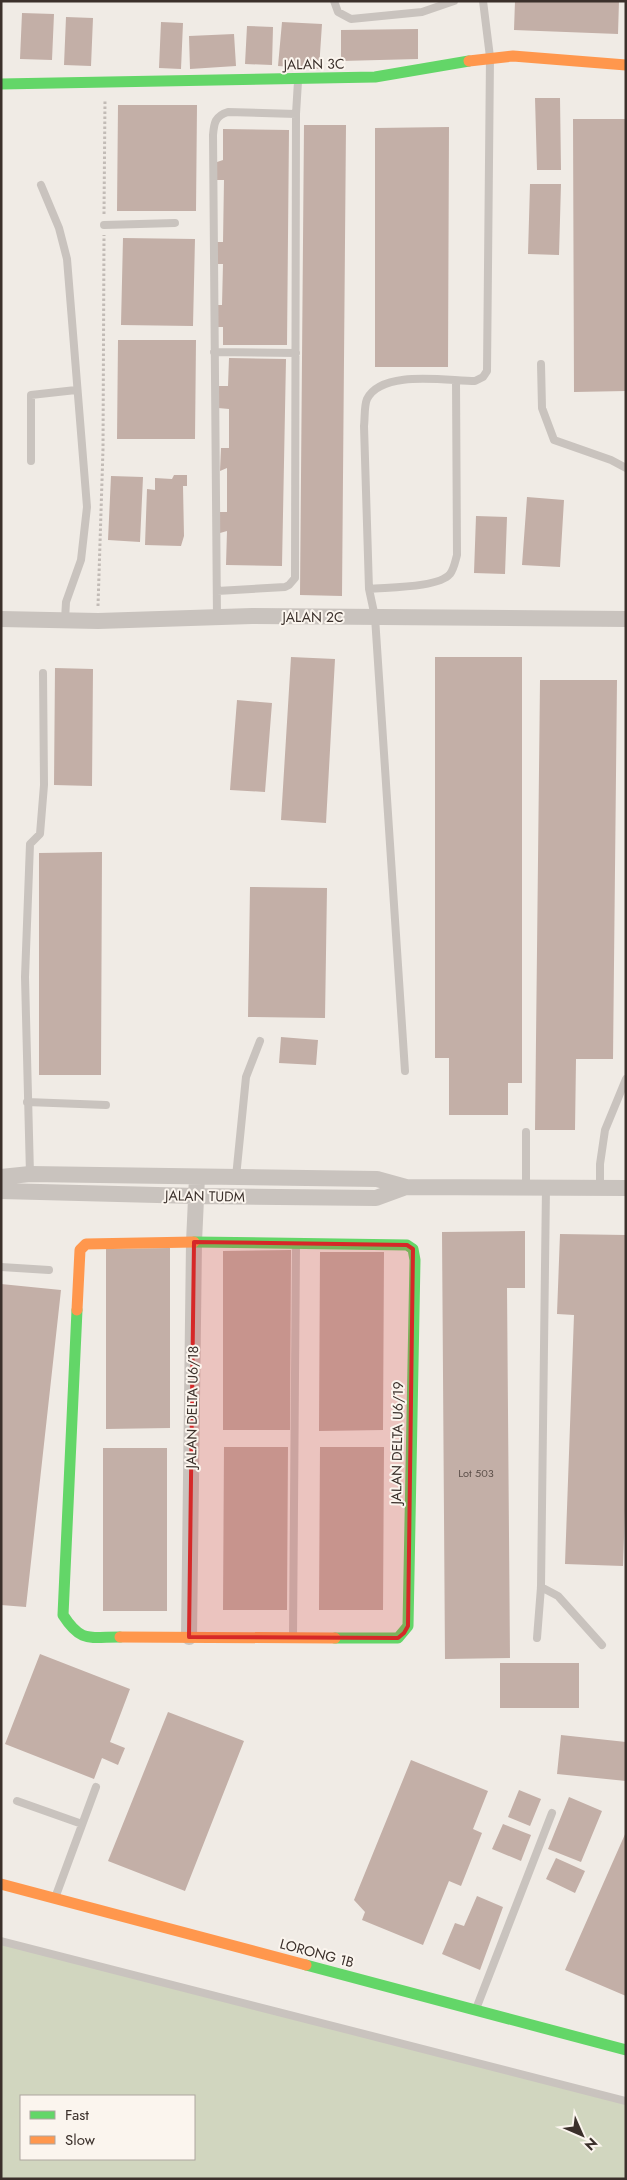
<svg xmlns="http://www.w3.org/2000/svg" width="627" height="2180" viewBox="0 0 627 2180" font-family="Jost,sans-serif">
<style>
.green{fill:#d1d6bf;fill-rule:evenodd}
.building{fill:#c3afa7}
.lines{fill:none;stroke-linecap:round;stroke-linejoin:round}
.path{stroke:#c2bbb6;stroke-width:3;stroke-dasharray:2.5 2.5;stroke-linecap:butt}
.lane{stroke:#c9c3be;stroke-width:8}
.street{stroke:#c9c3be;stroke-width:16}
.fast{stroke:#63d668;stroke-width:11}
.slow{stroke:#ff974d;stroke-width:11}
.marked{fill:#d62828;fill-opacity:0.2;stroke:#d62828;stroke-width:4;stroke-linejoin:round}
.labels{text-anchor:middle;stroke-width:4;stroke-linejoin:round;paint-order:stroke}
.number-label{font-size:11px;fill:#5d504a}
.street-label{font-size:14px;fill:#3b302b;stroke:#fbf5ee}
</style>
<rect width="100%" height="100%" fill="#f0ebe5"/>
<!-- green -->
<path class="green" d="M1 1940 626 2104V2179H1ZM21 2096H194V2159H21Z"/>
<!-- building -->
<path class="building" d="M515 1H619L618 34 514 30Z
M22 13 54 14 52 60 20 59Z
M66 17 93 18 91 66 64 65Z
M161 22 183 23 181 69 159 68Z
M282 22 322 24 319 69 278 66Z
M247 26 273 27 272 65 245 64Z
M418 29V59L341 61V30Z
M234 34 236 66 190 69 189 36Z
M535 98H560L561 170H537Z
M118 105H197L196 211H117Z
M573 119H626V391L574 392Z
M304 125H346L342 596 300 595Z
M449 127 448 367H375V128Z
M223 129 289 130 287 345H223V327H216V305H222L223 264H217V242H223L224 180H217V162L223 160Z
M530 184H561L559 255 528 254Z
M123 238 195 239 193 326 121 325Z
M118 340H196L195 439H117Z
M229 358 286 359 282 566 226 565 227 531 220 533V512H227V468L220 471 221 448H229V409L218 408V386H228Z
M174 475H187V486H183L184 536 181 546 145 545 147 489 155 490V478L172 479Z
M111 476 143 477 140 542 108 540Z
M527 497 564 500 560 567 522 565Z
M476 516 507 517 505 574 474 573Z
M291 657 335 659 326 823 281 820Z
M435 657H522V1083H508V1115H449V1058H435Z
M55 668 93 669 92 786 54 785Z
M540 680H617L613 1059H576L575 1130H535Z
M237 700 272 703 265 792 230 790Z
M102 852 101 1075H39V853Z
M250 887 327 888 325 1018 248 1017Z
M281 1037 318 1040 316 1065 279 1063Z
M525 1231V1288H507L510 1658 445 1659 442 1232Z
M560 1234 626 1235V1481L623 1566 565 1564 574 1315 557 1314Z
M170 1248V1428L106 1429V1249Z
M291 1250 290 1430H223V1251Z
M320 1252H384L383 1430 319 1431Z
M1 1284 61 1290 26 1607 1 1605Z
M224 1447H288L287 1610H223Z
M320 1447H384L383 1610H319Z
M103 1448H167V1611H103Z
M40 1654 130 1689 110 1742 125 1748 118 1765 102 1758 94 1779 5 1744Z
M500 1663H579V1708H500Z
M168 1712 244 1741 185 1891 108 1861Z
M561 1735 626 1742V1781L557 1774Z
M411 1760 488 1791 473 1829 482 1833 461 1886 449 1881 423 1945 362 1920 365 1912 354 1900Z
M519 1790 541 1799 530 1826 508 1817Z
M569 1797 602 1811 581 1862 548 1849Z
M503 1824 531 1835 521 1861 492 1849Z
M626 1832V1996L565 1970Z
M556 1858 585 1871 575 1893 546 1879Z
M477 1896 503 1907 480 1970 442 1954 455 1923 464 1926Z"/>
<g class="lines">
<!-- path -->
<path class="path" d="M104 214 105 100
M98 606 103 449 104 235"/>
<!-- lane -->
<path class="lane" d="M334 1 338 12 351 19 422 12 454 1
M41 185 59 228 67 259 87 507 81 560 66 602 65 620
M104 225 175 223
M214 352 296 353
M541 364 542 408 554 440 611 460 626 468
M31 461V395L76 390
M369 589C388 587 438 588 450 574 454 569 455 562 457 555L456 381
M217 591 285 587 289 585 295 578 296 114 298 81
M217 618 213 135C214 123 215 116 228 112L296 114
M405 1071 375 617 369 589 364 426C365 418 364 406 367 399 382 369 447 381 475 381L483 377 487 371 490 57 483 1
M27 1102 106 1105
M30 1174 25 977 30 844 40 834 44 785 43 673
M236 1177 246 1077 260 1041
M526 1188V1132
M600 1188V1164L605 1130 626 1079
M1 1267 49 1270
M541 1587 558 1596 602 1645
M293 1636 296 1245
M537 1638 541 1587 546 1187
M17 1801 82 1824
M55 1898 96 1787
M1 1941 626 2101
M476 2009 552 1813"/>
<!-- street -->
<path class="street" d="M1 619 98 621 252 616 626 619
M1 1177 30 1174 377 1179 406 1187 626 1188
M1 1191 196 1196 376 1198 406 1187
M189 1637 194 1242 197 1177"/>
<!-- fast -->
<path class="fast" d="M1 84 375 77 469 61
M194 1242 407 1245 413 1249 415 1260 408 1626 398 1638H335
M77 1310 63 1615C81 1643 89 1637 120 1637
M306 1965 626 2050"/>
<!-- slow -->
<path class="slow" d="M469 61 513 56 626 65
M77 1310 80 1250 86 1244 194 1242
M120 1637 335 1638
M1 1884 306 1965"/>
</g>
<!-- marked area -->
<path class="marked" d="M194 1242 407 1245 413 1249 408 1626 404 1633 398 1638 189 1637Z"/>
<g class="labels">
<!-- number labels -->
<g class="number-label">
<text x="476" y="1477">Lot 503</text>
</g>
<!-- street labels -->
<g class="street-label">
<text transform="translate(314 64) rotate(-1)" y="5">JALAN 3C</text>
<text x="313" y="622">JALAN 2C</text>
<text transform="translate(205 1196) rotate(1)" y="5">JALAN TUDM</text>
<text transform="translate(192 1407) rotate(-89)" y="5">JALAN DELTA U6/18</text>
<text transform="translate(397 1443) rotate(-89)" y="5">JALAN DELTA U6/19</text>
<text transform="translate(317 1953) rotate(15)" y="5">LORONG 1B</text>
</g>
</g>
<!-- border -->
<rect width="627" height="2180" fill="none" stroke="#3b302b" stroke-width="5"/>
<!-- legend -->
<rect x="20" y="2095" width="175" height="65" fill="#fbf5ee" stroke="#aea6a0"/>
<rect x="30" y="2111" width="25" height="8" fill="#63d668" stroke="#aea6a0"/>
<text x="65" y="2120" font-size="15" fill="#3b302b">Fast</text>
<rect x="30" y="2136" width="25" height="8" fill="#ff974d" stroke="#aea6a0"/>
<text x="65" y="2145" font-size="15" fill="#3b302b">Slow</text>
<!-- north arrow -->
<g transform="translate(582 2135) rotate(135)" stroke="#fbf5ee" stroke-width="4" paint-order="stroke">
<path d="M0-4L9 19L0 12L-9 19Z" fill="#3b302b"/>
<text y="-8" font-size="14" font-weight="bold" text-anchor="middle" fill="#3b302b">N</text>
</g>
</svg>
